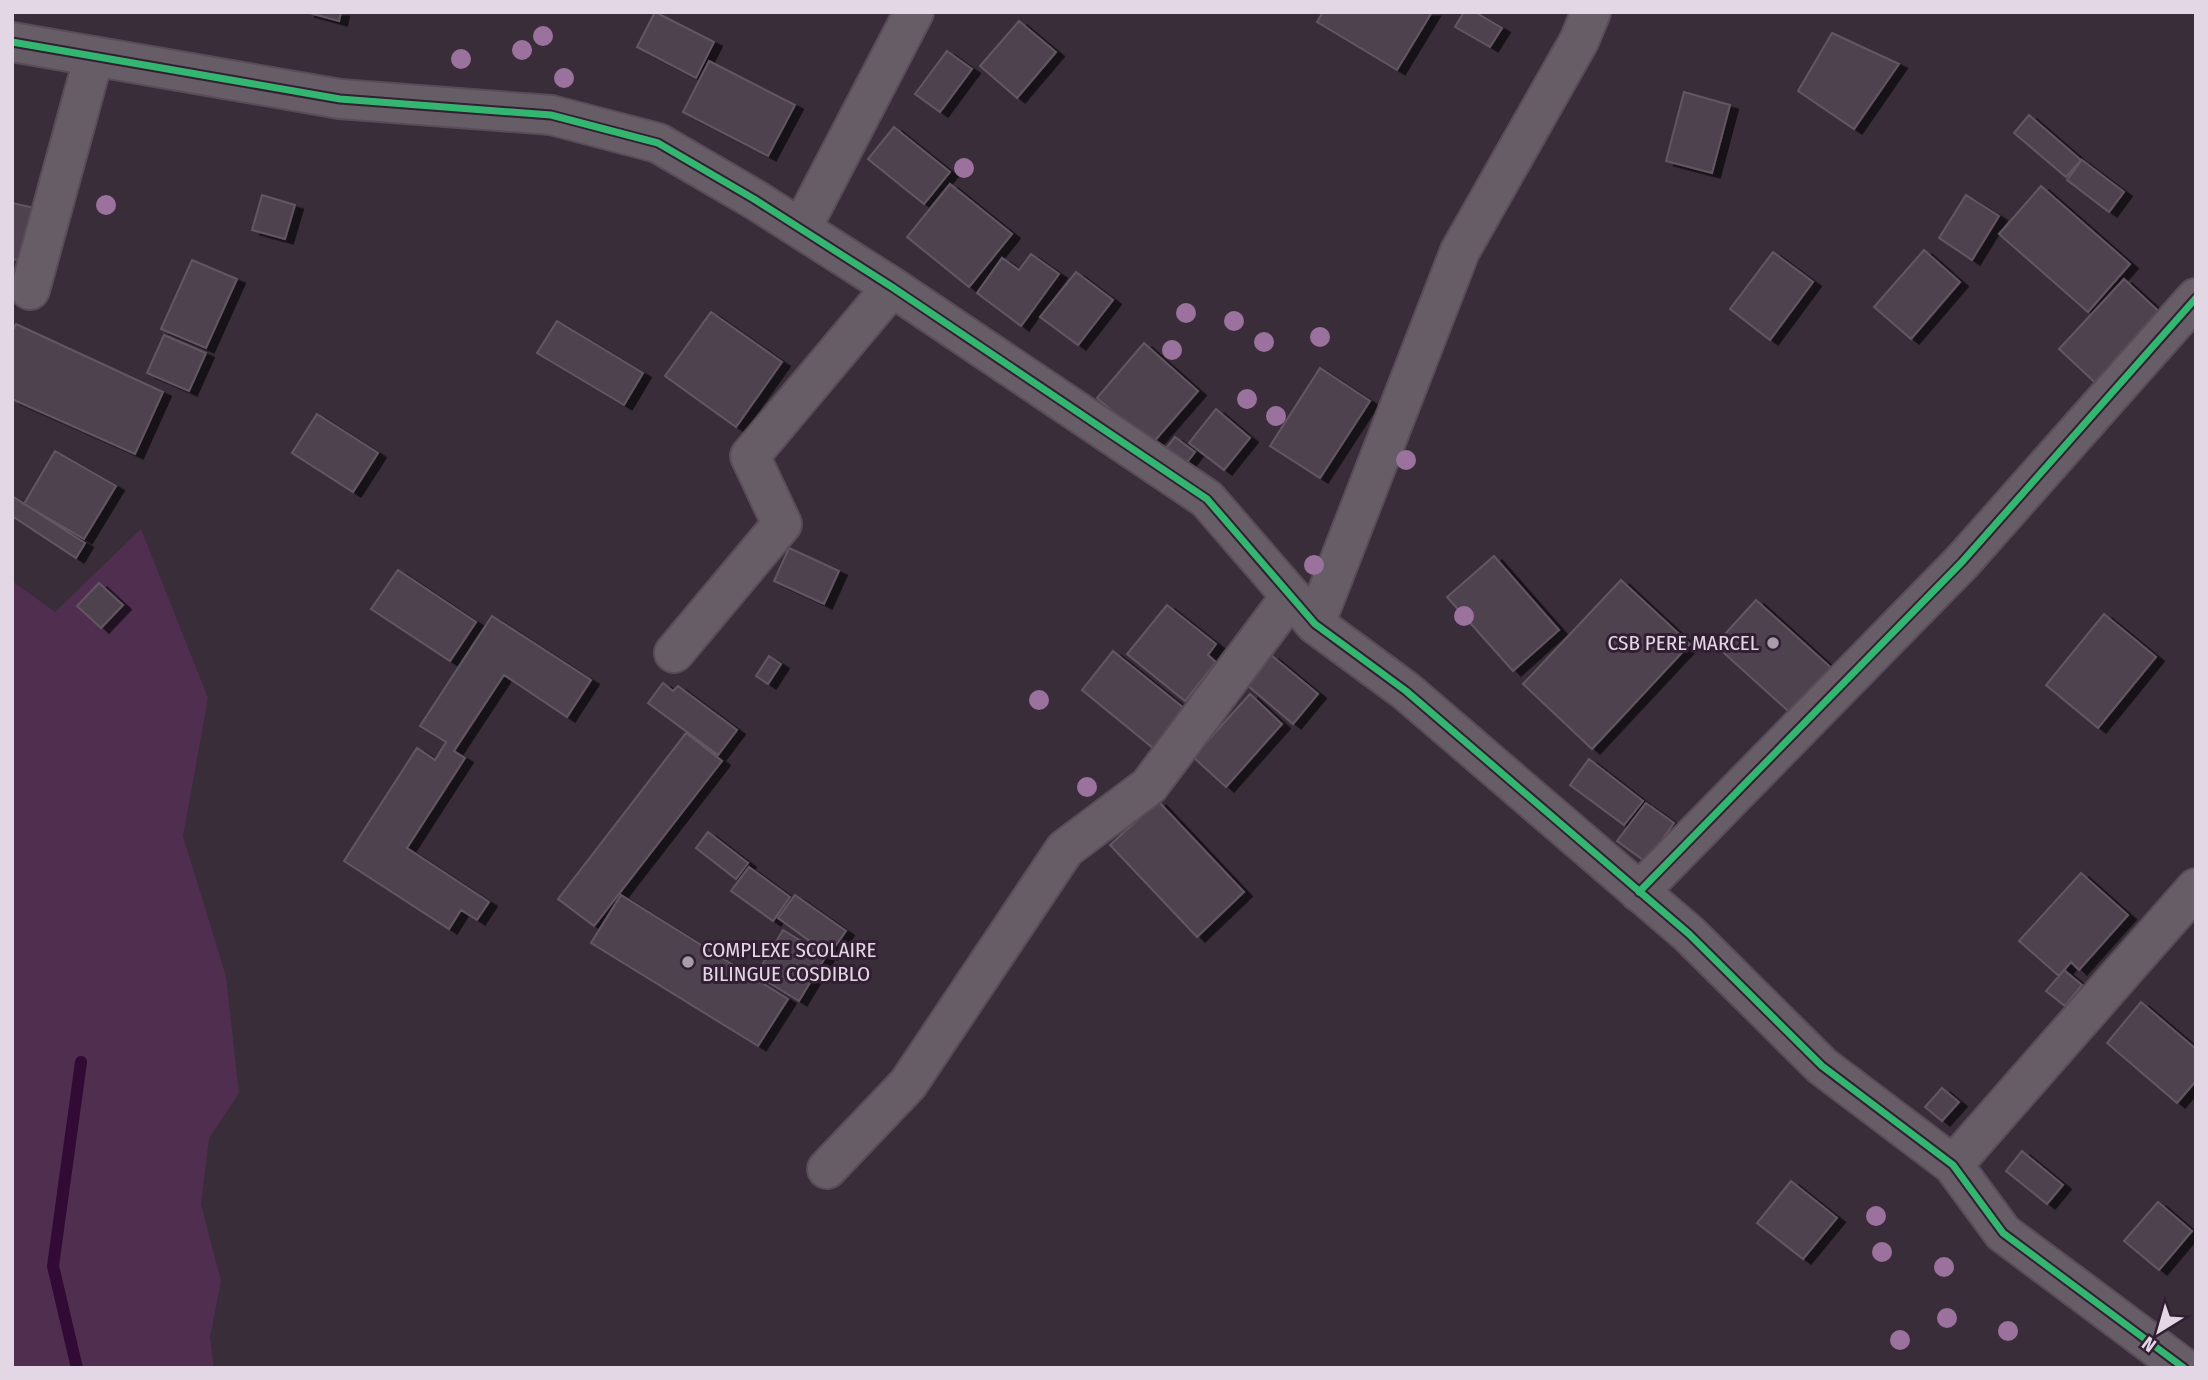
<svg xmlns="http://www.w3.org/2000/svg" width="2208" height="1380" viewBox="0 0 2208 1380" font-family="'Fira Sans Condensed',sans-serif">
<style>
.green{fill:#4f2e50}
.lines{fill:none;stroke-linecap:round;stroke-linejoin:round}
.stream{stroke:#310b34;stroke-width:12}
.building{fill:#504250;stroke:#625762;stroke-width:2;filter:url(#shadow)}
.street-casing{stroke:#574c57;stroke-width:42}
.street{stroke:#665d66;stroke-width:38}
.cycleway-casing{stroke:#321f33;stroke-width:11}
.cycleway{stroke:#33b770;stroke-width:7}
.tree{fill:#9b729d}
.poi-dot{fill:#a89ca9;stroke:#321f33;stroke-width:2.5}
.labels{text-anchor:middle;stroke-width:6;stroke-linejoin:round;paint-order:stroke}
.poi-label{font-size:21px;fill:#e4d7e5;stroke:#321f33;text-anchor:end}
</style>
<defs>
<filter id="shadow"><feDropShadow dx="8" dy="4.5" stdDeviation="0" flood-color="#0009"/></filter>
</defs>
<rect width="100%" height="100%" fill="#392d39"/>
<!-- green -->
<path class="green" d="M141 529 208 698 183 836 226 976 239 1093 209 1138 201 1204 221 1281 210 1337 214 1368H12V581L55 612Z"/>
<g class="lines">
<!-- stream -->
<path class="stream" d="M77 1368 53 1266 81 1062"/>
</g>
<!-- building -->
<path class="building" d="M306 12H341L339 21Z
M655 12 714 42 696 78 637 47Z
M1323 12H1432L1397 70 1317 22Z
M1464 12H1475L1502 28 1490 47 1455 27Z
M1019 21 1056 52 1017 98 980 66Z
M1832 33 1899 64 1854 129 1798 91Z
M947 51 972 69 940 112 915 94Z
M709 61 795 105 768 156 683 112Z
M1684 92 1730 105 1712 173 1666 161Z
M2029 115 2081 160 2066 177 2014 133Z
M894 127 950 172 924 204 868 159Z
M2082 160 2124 192 2109 212 2067 180Z
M950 184 1012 234 969 287 907 237Z
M2041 186 2130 264 2088 312 1999 234Z
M262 195 295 205 285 239 252 230Z
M1966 195 1999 216 1972 260 1939 238Z
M12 203 39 209 27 262 12 259Z
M1924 250 1960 282 1911 339 1874 307Z
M1773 252 1813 282 1770 340 1730 309Z
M1031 254 1059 274 1021 326 977 293 1002 258 1019 270Z
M192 260 237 279 206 348 161 329Z
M1076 272 1113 300 1078 345 1040 317Z
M2124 279 2166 318 2101 388 2059 349Z
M711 312 782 362 736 427 665 376Z
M557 321 643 373 624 405 537 353Z
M16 324 163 392 135 454 12 399V332Z
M164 335 206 353 189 391 147 373Z
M1144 343 1198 391 1151 445 1097 398Z
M1320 368 1370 401 1320 478 1270 446Z
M1216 409 1250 438 1224 470 1189 443Z
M317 414 378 453 353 492 292 453Z
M1175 437 1195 452 1178 474 1158 458Z
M55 451 116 486 84 539 24 504Z
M12 496 85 543 76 558 12 516Z
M789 548 839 571 824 604 774 581Z
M1494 556 1559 630 1513 671 1447 597Z
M398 570 476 622 450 661 371 609Z
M1621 580 1690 644 1592 749 1523 684Z
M99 583 123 605 101 628 77 606Z
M1756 600 1837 673 1796 718 1715 645Z
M1167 605 1216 644 1208 655 1216 662 1185 701 1127 654Z
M2104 614 2156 657 2098 728 2046 685Z
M492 616 591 680 567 717 504 675 454 751 465 758 407 848 489 902 477 920 461 910 449 929 344 861 417 748 435 760 446 742 420 726Z
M1113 651 1185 709 1153 748 1082 690Z
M1271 655 1318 694 1293 724 1247 685Z
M769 656 781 664 768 684 756 676Z
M663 683 673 691 678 686 737 730 718 755 648 703Z
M1250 694 1282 724 1226 787 1193 757Z
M686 733 722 761 594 926 558 899Z
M1589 759 1643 801 1624 825 1570 785Z
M1158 801 1244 892 1197 937 1110 845Z
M1646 803 1674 823 1646 862 1617 841Z
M708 832 748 863 736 879 696 848Z
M749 867 790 897 773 921 731 891Z
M2081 873 2128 915 2079 970 2071 962 2059 976 2019 941Z
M621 895 788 999 758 1046 591 943Z
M795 895 846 931 829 955 778 918Z
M783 930 826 956 799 1001 756 975Z
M2064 970 2082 985 2065 1006 2046 991Z
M2141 1002 2196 1049V1081L2177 1103 2107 1043Z
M1942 1088 1959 1102 1942 1121 1925 1107Z
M2022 1151 2063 1185 2047 1204 2006 1171Z
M1791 1181 1837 1218 1803 1259 1757 1223Z
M2158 1202 2192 1231 2159 1270 2124 1241Z"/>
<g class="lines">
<defs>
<path id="street" d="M12 42 340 99 551 115 658 143 754 199 892 287 1207 499 1315 624 1406 691 1689 934 1822 1066 1953 1165 2003 1233 2184 1368
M801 229 914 12
M30 290 94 56
M1315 624 1460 251 1579 41 1591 12
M674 653 782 524 750 456 892 287
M1639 892 1962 562 2196 298
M1953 1165 2196 888
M827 1169 908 1084 1065 849 1149 786 1291 596"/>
</defs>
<!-- street casing -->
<use href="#street" class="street-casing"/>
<!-- street -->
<use href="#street" class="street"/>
<defs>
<path id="cycleway" d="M12 42 340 99 551 115 658 143 754 199 892 287 1207 499 1315 624 1406 691 1689 934 1822 1066 1953 1165 2003 1233 2184 1368
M1639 892 1962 562 2196 298"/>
</defs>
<!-- cycleway casing -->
<use href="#cycleway" class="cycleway-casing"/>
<!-- cycleway -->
<use href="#cycleway" class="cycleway"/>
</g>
<!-- trees -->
<g class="tree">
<circle cx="543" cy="36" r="10"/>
<circle cx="522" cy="50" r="10"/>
<circle cx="461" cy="59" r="10"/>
<circle cx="564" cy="78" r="10"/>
<circle cx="964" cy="168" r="10"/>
<circle cx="106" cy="205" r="10"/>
<circle cx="1186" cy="313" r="10"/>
<circle cx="1234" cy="321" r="10"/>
<circle cx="1320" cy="337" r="10"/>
<circle cx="1264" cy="342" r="10"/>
<circle cx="1172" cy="350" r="10"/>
<circle cx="1247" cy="399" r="10"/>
<circle cx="1276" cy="416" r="10"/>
<circle cx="1406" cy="460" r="10"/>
<circle cx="1314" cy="565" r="10"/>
<circle cx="1464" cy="616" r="10"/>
<circle cx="1039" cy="700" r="10"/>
<circle cx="1087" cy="787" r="10"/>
<circle cx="1876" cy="1216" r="10"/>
<circle cx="1882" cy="1252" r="10"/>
<circle cx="1944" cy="1267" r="10"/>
<circle cx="1947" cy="1318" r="10"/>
<circle cx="2008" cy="1331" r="10"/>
<circle cx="1900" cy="1340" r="10"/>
</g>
<!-- markers -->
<g class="poi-dot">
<circle cx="1773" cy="643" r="7"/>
<circle cx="688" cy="962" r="7"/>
</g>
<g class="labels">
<!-- poi labels -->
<g class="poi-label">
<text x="1759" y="650">CSB PERE MARCEL</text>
<text x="702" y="957" text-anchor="start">COMPLEXE SCOLAIRE<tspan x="702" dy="24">BILINGUE COSDIBLO</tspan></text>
</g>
</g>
<!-- border -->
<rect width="2208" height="1380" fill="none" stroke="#e4d7e5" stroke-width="28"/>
<!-- north arrow -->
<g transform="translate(2159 1331) rotate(217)" stroke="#321f33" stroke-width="5" paint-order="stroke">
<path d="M0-5L12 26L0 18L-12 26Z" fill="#e4d7e5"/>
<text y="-10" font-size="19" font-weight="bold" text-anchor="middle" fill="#e4d7e5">N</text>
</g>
</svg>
